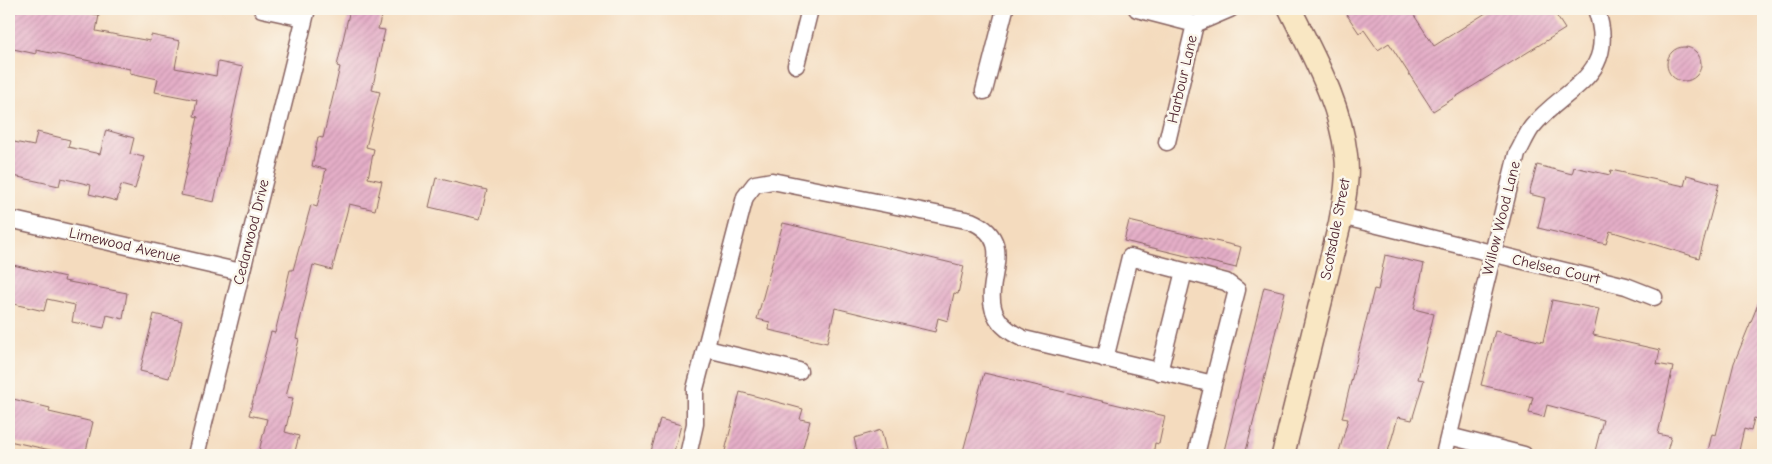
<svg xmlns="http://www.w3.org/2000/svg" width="1772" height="464" viewBox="0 0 1772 464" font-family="'Comic Neue',sans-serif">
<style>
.building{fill:url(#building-hatch)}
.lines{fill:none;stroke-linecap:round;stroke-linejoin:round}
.street-casing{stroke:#86615e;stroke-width:19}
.secondary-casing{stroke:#86615e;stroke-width:25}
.street{stroke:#fff;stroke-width:16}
.secondary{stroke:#f9e7c3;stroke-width:22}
.labels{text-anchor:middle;stroke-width:5;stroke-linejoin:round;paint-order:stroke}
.street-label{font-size:15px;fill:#4a1f2b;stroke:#fbf7ec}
</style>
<defs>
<pattern id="building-hatch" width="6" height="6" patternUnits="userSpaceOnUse" patternTransform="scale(1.25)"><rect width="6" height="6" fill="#e4aec7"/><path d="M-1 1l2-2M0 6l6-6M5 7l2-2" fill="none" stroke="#c595ab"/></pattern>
</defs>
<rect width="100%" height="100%" fill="#fbf7ec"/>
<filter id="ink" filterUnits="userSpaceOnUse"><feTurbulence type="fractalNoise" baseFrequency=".02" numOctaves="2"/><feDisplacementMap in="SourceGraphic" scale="10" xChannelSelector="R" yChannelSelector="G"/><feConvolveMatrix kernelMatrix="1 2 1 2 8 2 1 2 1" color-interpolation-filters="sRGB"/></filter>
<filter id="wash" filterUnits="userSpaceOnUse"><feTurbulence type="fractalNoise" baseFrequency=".0096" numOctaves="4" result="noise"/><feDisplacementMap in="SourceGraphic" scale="20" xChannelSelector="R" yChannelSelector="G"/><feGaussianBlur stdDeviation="1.12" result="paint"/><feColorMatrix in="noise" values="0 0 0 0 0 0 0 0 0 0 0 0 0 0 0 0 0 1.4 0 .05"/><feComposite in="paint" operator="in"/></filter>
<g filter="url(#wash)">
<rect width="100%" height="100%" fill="#f4dbbe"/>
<g id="blocks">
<!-- building -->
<path class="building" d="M9 9H67L99 15 96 31 150 41 151 35 180 41 175 68 216 76 218 62 243 67 214 202 181 195 198 117 194 116 197 100 155 92 158 79 130 73V69L36 50V54L9 48Z
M350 9H383L378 29 385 30 372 90 380 92 366 147 374 149 368 178 382 181 375 210 349 204 332 270 313 265 296 338 299 339 286 397 293 398 285 432 299 436 294 455H258L267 419 249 415 271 332 275 333 290 270H293L311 205 317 207 326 169 312 166 318 137 323 138 340 67 337 66Z
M1343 9H1410L1434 46 1492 9H1552L1565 29 1433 111 1389 43 1378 50 1364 30 1359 33Z
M1667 64a17 17 0 1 1 34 0a17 17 0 1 1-34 0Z
M106 130 134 138 130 154 144 157 135 189 121 185 117 201 89 194 91 185 61 178 59 186 9 175V141L34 146 37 132 70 140 68 147 100 154Z
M1537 165 1572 174 1574 167 1610 175 1611 170 1684 186 1687 175 1719 184 1699 258 1610 231 1606 244 1538 228 1545 198 1529 194Z
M436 178 487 190 480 219 429 207Z
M1129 221 1241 247 1236 268 1124 241Z
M783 223 964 266 958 294 954 293 948 321 938 318 935 332 835 308 827 343 769 330 770 322 757 319Z
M1385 255 1424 264 1414 309 1434 314 1418 379 1424 380 1412 420 1398 417 1387 455H1352L1339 452 1348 419 1342 418 1374 289 1378 290Z
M13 265 65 277 64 281 127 293 123 319 107 315 104 328 72 322 75 305 47 299 44 311 9 303V283Z
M1264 287 1285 292 1264 380 1245 455H1223Z
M1763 292V420L1754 418 1751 431 1744 429 1738 455H1707L1712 434 1716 435 1734 363Z
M1552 300 1599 309 1593 335 1660 350 1657 364 1673 367 1658 434 1671 437 1666 455H1594L1603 420 1547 405 1544 417 1529 413 1533 397 1481 385 1495 331 1543 342Z
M154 314 182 321 169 378 140 371Z
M984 373 1165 416 1159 444 1155 443 1153 455H1048L1039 453 1035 455H962Z
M740 392 803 409 800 419 810 421 801 455H724Z
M9 398 50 408 49 412 93 422 85 455H73L9 441Z
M660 419 681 425 673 455H650Z
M881 430 886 450 858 455 854 438Z"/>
</g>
</g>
<g filter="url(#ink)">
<use href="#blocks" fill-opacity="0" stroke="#86615e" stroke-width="1"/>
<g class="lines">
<defs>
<path id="street" d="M262 9 304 18
M1137 9 1195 24
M1195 24 1230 9
M796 65 810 9
M984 91 1005 9
M1167 142 1195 24
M1341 216 1626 286 1654 297
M9 219 241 272
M707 349 799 371
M1105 359 1130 257 1226 282 1237 290 1213 384
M1159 372 1184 271
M1449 436 1524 455
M196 455 307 9
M688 455 695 424V389L745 197 755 184 772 181 971 221C1034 248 951 306 1024 339L1213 384 1196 455
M1444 455 1517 154C1522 146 1526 135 1532 127 1565 86 1620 77 1596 9"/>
<path id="secondary" d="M1283 455 1340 223C1344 201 1349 178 1346 155 1340 102 1313 56 1290 9"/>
</defs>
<!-- street casing -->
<use href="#street" class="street-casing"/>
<!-- secondary casing -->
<use href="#secondary" class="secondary-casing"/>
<!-- street -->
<use href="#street" class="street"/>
<!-- secondary -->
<use href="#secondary" class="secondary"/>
</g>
</g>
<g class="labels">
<!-- street labels -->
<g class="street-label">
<text transform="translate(1182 79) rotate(-77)" y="5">Harbour Lane</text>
<text transform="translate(1501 218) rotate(-76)" y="5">Willow Wood Lane</text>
<text transform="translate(1335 229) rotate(-79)" y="5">Scotsdale Street</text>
<text transform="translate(251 232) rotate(-76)" y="5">Cedarwood Drive</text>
<text transform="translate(125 245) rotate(13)" y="5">Limewood Avenue</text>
<text transform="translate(1556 269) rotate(13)" y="5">Chelsea Court</text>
</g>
</g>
<!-- margin -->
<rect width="1772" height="464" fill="none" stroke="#fbf7ec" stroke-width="30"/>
</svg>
